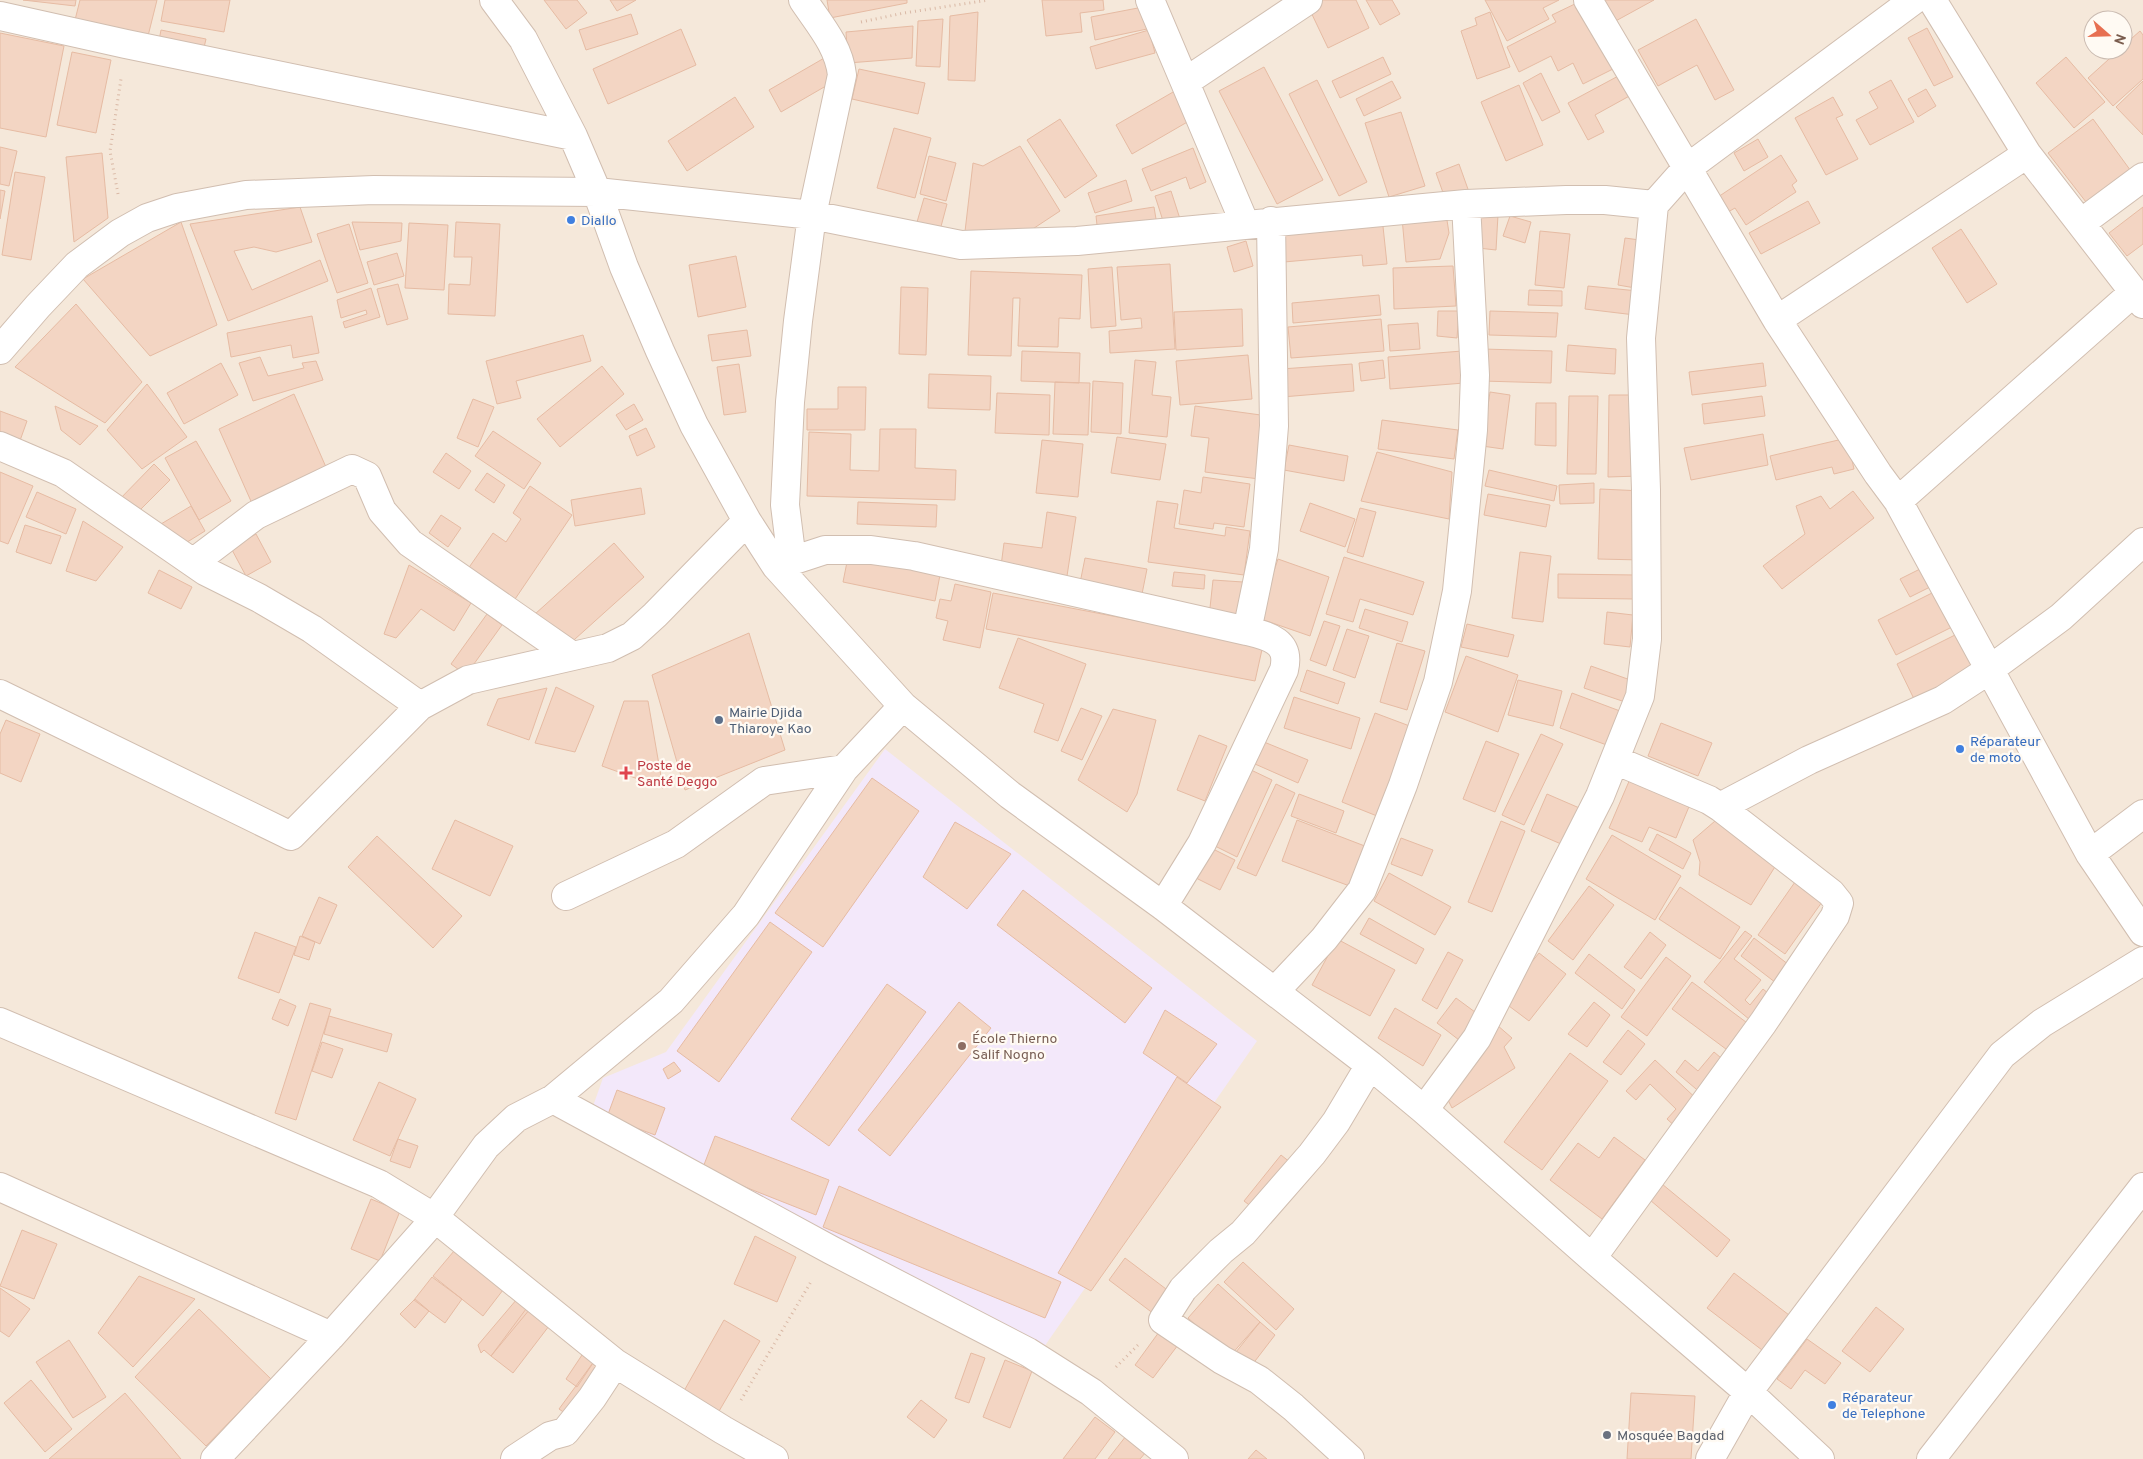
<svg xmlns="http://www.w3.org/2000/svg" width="2143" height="1459" viewBox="0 0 2143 1459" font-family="Overpass,sans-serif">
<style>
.residential{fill:#f5e8da;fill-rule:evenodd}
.education{fill:#f3e8fa}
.building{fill:#f3d5c3;stroke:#e6bba3}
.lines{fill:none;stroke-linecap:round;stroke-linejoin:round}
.minor-casing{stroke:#d1beb0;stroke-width:30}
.path{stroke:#d9b8a5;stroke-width:3;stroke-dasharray:1 4;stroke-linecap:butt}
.minor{stroke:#fff;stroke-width:28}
.shop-dot{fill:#3f7fe0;stroke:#fffaf3;stroke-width:2}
.service-dot{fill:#5c6f8a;stroke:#fffaf3;stroke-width:2}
.health-dot{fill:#e0444e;stroke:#fffaf3;stroke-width:2}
.education-dot{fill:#8d6e63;stroke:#fffaf3;stroke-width:2}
.worship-dot{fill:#6b7280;stroke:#fffaf3;stroke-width:2}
.labels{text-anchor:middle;stroke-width:4.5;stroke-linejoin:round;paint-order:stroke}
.shop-label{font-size:14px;fill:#366cbe;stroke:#fffaf3;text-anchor:start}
.service-label{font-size:14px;fill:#4e5e75;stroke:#fffaf3;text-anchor:start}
.health-label{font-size:14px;fill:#be3a42;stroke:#fffaf3;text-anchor:start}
.education-label{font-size:14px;fill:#785e54;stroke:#fffaf3;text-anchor:start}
.worship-label{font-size:14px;fill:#5b616d;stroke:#fffaf3;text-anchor:start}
</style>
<rect width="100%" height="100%" fill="#fdf6ec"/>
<!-- residential -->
<path class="residential" d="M0 0H2143V1459H0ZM2093 20H2123V50H2093Z"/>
<!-- education -->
<path class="education" d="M885 749 1257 1041 1044 1347 592 1109 603 1078 666 1052Z"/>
<!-- building -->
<path class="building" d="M23 0H76L75 6Z
M80 0H157L146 44 73 28Z
M165 0H230L224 32 161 21Z
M544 0H577L587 13 566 29Z
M610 0H636L617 11Z
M827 0H907V3L830 18Z
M1042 0H1103L1104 10 1080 13 1082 32 1046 36Z
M1321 0H1356L1369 28 1328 48 1308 6Z
M1366 0H1392L1400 14 1380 25Z
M1485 0H1559L1543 8 1549 19 1507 41Z
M1600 0H1654L1612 23Z
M1581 1 1613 69 1583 84 1573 63 1558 71 1551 56 1519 72 1507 47 1556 22 1552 15Z
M1143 7 1147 29 1095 40 1091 17Z
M978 12 975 81 948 80 950 16Z
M1490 12 1510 67 1477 79 1461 31 1477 25 1475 18Z
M631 14 638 34 586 50 579 30Z
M943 19 940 67 916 66 918 21Z
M1696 19 1734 90 1715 100 1697 65 1658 86 1638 50Z
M913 26 912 58 848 63 846 32Z
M1927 28 1953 77 1934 86 1908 38Z
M681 29 696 65 608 104 593 69Z
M161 30 206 39 202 56 158 46Z
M1149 30 1155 53 1096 69 1090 47Z
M2140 31 2143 35V79L2113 106 2088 78 2119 50H2123V46Z
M0 33 64 46 46 137 0 128Z
M72 52 111 60 96 133 57 125Z
M826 57 838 79 781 112 769 90Z
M1383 57 1391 74 1340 98 1332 81Z
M2066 57 2105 102 2074 128 2036 83Z
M1264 67 1323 180 1277 204 1219 91Z
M859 69 925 83 918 114 852 99Z
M1541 73 1560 112 1542 121 1523 83Z
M1622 74 1633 94 1595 115 1604 132 1588 140 1568 103Z
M1317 80 1367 182 1339 196 1289 94Z
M1891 80 1914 122 1870 145 1856 120 1878 108 1869 92Z
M1392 81 1401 98 1364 116 1356 99Z
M2143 81V135L2116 107Z
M1519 85 1543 145 1506 161 1481 102Z
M1180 88 1196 117 1132 154 1116 125Z
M1926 89 1936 106 1918 117 1908 99Z
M735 97 754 127 687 171 668 141Z
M1833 97 1843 115 1836 118 1858 159 1826 175 1795 118Z
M1401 112 1425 186 1389 197 1365 123Z
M1060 119 1097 176 1065 198 1027 140Z
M2093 119 2136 178 2093 211 2048 153Z
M894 128 931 138 915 198 877 188Z
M1758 139 1768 157 1744 171 1734 153Z
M1020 146 1060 211 1019 238 964 240 973 163 983 166Z
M0 147 17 151 9 186 0 184Z
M1193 148 1206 182 1190 189 1186 177 1151 191 1142 169Z
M102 153 108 218 74 242 66 157Z
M1781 155 1797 181 1792 185 1796 192 1746 225 1735 208 1728 212 1718 197Z
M929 156 956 163 946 201 920 194Z
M1459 164 1469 192 1446 201 1436 173Z
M15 172 45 177 31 260 2 255Z
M1126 180 1132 201 1095 213 1088 193Z
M0 190 5 191 0 219Z
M1171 191 1181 222 1165 227 1155 196Z
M924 198 947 204 939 234 915 229Z
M1808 201 1820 223 1761 254 1749 233Z
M300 207 312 242 276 252 254 247 234 251 252 290 320 260 328 281 228 321 190 224Z
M1154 207 1157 225 1098 234 1096 216Z
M2143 207V244L2127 256 2109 233Z
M1446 214 1449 233 1440 259 1406 262 1402 218Z
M1480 214 1498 215 1496 250 1478 248Z
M1510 216 1531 222 1525 243 1503 236Z
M1382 217 1387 264 1363 266 1362 255 1284 262 1281 226Z
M181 222 217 325 150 356 83 279Z
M352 222 402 223 401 241 360 250Z
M456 222 500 224 495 316 448 314 449 284 470 285 472 257H454Z
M409 223 448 225 444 290 405 288Z
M349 224 368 283 337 293 317 234Z
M1961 229 1997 284 1967 303 1932 248Z
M1540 231 1570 234 1564 288 1535 285Z
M1625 238 1647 241 1641 289 1618 285Z
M1246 241 1253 266 1234 272 1227 247Z
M397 253 404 276 374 285 367 262Z
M736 256 746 307 698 317 689 265Z
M1170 264 1175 349 1110 353 1109 331 1142 328 1141 318 1121 320 1117 267Z
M1453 266 1456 306 1394 309 1393 268Z
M1112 267 1116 326 1091 328 1088 269Z
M971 271 1082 275 1080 319 1059 318 1058 347 1018 346 1020 298H1013L1011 356 968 355Z
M398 284 408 319 387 325 377 289Z
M1588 286 1638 291 1635 315 1585 309Z
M901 287 928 288 926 355 899 354Z
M371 288 380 317 345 328 343 322 367 314 366 310 341 318 337 300Z
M1529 290 1562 291V306L1528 305Z
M1379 295 1381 315 1293 323 1292 303Z
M76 304 142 382 105 423 15 367Z
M1242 309 1243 346 1176 350 1174 312Z
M1438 311H1459L1457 338 1437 336Z
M1490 311 1558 313 1556 337 1489 335Z
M312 316 319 353 293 358 291 345 231 357 227 333Z
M1381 319 1384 351 1291 358 1288 327Z
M1418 323 1420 349 1390 351 1388 325Z
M747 330 751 356 712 361 708 335Z
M583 335 591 361 516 381 521 398 497 404 486 361Z
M1568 345 1616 349 1615 374 1566 371Z
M1483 349 1552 351 1551 383 1482 381Z
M1022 351 1080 353 1079 383 1021 381Z
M1462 351 1464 383 1390 389 1388 357Z
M1248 355 1252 399 1180 405 1176 361Z
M260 357 268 376 304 368 302 363 316 361 323 380 253 401 239 363Z
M1135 360 1156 362 1152 395 1171 397 1167 437 1129 433Z
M1383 360 1385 378 1361 381 1359 363Z
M221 363 238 395 184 424 167 393Z
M1763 363 1766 386 1692 395 1689 372Z
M739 364 746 412 724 415 717 367Z
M1352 364 1354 391 1282 397 1281 369Z
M602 366 624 394 560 447 537 419Z
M929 374 991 376 990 410 928 408Z
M1093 381 1123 383 1121 434 1091 432Z
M1055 382 1090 383 1088 435 1053 434Z
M147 384 187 437 142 469 107 430Z
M838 387H866L865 430H807V409H838Z
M1490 392 1510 395 1503 449 1482 446Z
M997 393 1050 395 1049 435 995 433Z
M294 394 329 474 254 508 219 429Z
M1609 395H1639V476L1608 477Z
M1569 396H1598L1596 474H1567Z
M1762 396 1765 416 1704 424 1702 404Z
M473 399 494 407 478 447 457 438Z
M1536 403H1556V446L1535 445Z
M634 404 643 420 626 430 616 415Z
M55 406 98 426 80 445 61 430Z
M1195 406 1268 416 1259 479 1205 472 1209 438 1191 436Z
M0 411 27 421 17 449 0 442Z
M1382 420 1458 430 1454 459 1378 449Z
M646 428 655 447 637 456 629 436Z
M880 429H916L915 468 956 470 955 500 807 496 809 432 851 434 850 470 879 471Z
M493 431 541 463 524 489 475 456Z
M1763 434 1768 465 1691 480 1684 448Z
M1117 437 1166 444 1160 480 1111 473Z
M1847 438 1854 469 1834 474 1832 467 1776 480 1770 456Z
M1042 440 1083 444 1078 497 1036 493Z
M196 441 231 501 199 520 165 458Z
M1289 445 1348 456 1344 481 1284 470Z
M1377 452 1452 472 1449 519 1361 501Z
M446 453 471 471 459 489 433 472Z
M154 464 170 480 131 519 116 503Z
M1489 470 1557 486 1554 501 1485 486Z
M0 472 33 486 8 544 0 541Z
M487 473 505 485 494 503 475 490Z
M1203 477 1250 484 1244 527 1214 523 1213 529 1179 524 1184 490 1201 493Z
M1594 483V503L1560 504 1559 485Z
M530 486 572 515 509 608 463 576 493 533 506 542 521 519 513 513Z
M641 488 645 514 575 526 571 500Z
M1600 489 1643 491 1642 560 1598 559Z
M1853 491 1874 518 1782 589 1763 566 1805 534 1796 506 1821 496 1830 509Z
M37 492 76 509 66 534 26 517Z
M1488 494 1550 505 1546 527 1484 515Z
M1157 501 1178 504 1174 528 1225 536 1226 527 1250 531 1244 575 1148 562Z
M858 502 937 505 936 527 857 524Z
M1310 503 1355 519 1345 547 1300 531Z
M191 506 205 531 176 549 161 524Z
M1360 508 1376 512 1363 557 1347 552Z
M1047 512 1076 517 1067 576 1001 566 1004 543 1042 548Z
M441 515 461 528 448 547 429 533Z
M83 521 123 547 96 581 66 571Z
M25 525 61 536 51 564 16 552Z
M256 534 271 562 246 576 231 548Z
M614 543 644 577 565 648 535 614Z
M1520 552 1551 556 1543 622 1512 618Z
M848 557 940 575 935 601 843 582Z
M1344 557 1424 582 1413 615 1360 599 1353 622 1326 614Z
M1085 558 1147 569 1142 594 1080 583Z
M1278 559 1329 577 1310 636 1258 618Z
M409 565 471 603 454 631 421 609 396 638 384 634Z
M1924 567 1934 585 1910 597 1900 579Z
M159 570 192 587 181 609 148 593Z
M1174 572 1205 575 1204 589 1172 586Z
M1558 574 1636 575V599L1558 598Z
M1213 580 1243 582 1240 619 1209 617Z
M955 584 991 592 980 648 943 640 948 621 936 618 940 599 951 601Z
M1938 590 1956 625 1896 655 1878 620Z
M993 593 1263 645 1255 681 986 629Z
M1365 609 1408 622 1402 642 1359 628Z
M1607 612 1633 615 1630 647 1604 644Z
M487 614 502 625 466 675 451 664Z
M1324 621 1340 626 1326 666 1310 660Z
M1467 624 1514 635 1508 657 1461 647Z
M1347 629 1369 636 1355 678 1333 670Z
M749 633 785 750 685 790 652 675Z
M1959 633 1977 669 1915 701 1897 664Z
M1018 638 1086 664 1058 741 1034 732 1044 704 999 688Z
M1397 643 1425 651 1407 710 1380 702Z
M1466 656 1518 675 1498 732 1445 712Z
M1591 666 1636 682 1628 703 1584 688Z
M1307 670 1345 683 1338 704 1300 691Z
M1518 680 1562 691 1553 726 1508 715Z
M556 687 594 706 575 752 535 743Z
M547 688 529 740 487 725 498 699Z
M1572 693 1628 714 1615 748 1560 728Z
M1294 697 1360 718 1351 749 1284 728Z
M624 701H648L663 788 602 766Z
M1081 708 1102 716 1082 760 1061 751Z
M1113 709 1156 720 1137 794 1127 812 1078 780Z
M1375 713 1415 728 1382 818 1342 802Z
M6 720 40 734 21 782 0 773V734Z
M1661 723 1712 743 1698 776 1648 756Z
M1541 734 1563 744 1524 825 1502 815Z
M1199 735 1227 746 1205 801 1177 790Z
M1486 741 1519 754 1495 812 1463 799Z
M1264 742 1308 760 1298 783 1255 764Z
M1249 769 1272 780 1237 857 1213 845Z
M1633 772 1693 797 1676 838 1649 827 1642 842 1609 828Z
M872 778 919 811 823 947 775 913Z
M1276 784 1295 793 1256 876 1237 868Z
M1299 794 1344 811 1336 833 1291 816Z
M1547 794 1584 810 1568 847 1531 831Z
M455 820 513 846 490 896 432 869Z
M1297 820 1370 848 1355 888 1282 861Z
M1501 821 1525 831 1492 912 1468 902Z
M1715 821 1778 862 1751 905 1699 875 1700 862 1693 840Z
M955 822 1011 854 967 909 923 877Z
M1657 834 1691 853 1683 869 1649 850Z
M1612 835 1681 876 1655 920 1586 879Z
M377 836 462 916 433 948 348 867Z
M1401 838 1433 850 1422 876 1391 864Z
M1209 847 1235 860 1220 890 1194 877Z
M1389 873 1451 907 1435 935 1374 901Z
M1795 882 1822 902 1785 954 1758 935Z
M1589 886 1614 905 1573 960 1548 941Z
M1680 887 1740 927 1720 959 1659 919Z
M1023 890 1152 988 1125 1023 997 925Z
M319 897 337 905 320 944 302 936Z
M1369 918 1424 949 1416 964 1360 934Z
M770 922 812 952 719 1082 677 1051Z
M1745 931 1752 936 1734 959 1761 980 1745 1000 1750 1005 1763 989 1775 999 1755 1024 1704 982Z
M255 932 296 947 279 993 238 978Z
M1650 932 1666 945 1641 979 1624 967Z
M300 936 315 942 309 960 294 955Z
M1754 938 1793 968 1780 986 1741 956Z
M1337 939 1395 970 1370 1016 1312 985Z
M1448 952 1463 960 1437 1009 1422 1000Z
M1539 953 1566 974 1529 1021 1501 1000Z
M1589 954 1635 990 1622 1009 1575 973Z
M1666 957 1691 976 1647 1036 1621 1017Z
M1692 982 1754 1028 1734 1055 1672 1009Z
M887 984 926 1012 829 1146 791 1119Z
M1456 998 1479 1015 1459 1040 1437 1023Z
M280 999 296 1006 288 1026 272 1019Z
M959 1002 991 1028 890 1156 858 1130Z
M1594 1002 1610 1015 1587 1047 1568 1034Z
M310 1003 331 1009 296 1120 275 1113Z
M1395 1008 1441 1035 1423 1066 1378 1038Z
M1165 1010 1217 1044 1187 1083 1143 1053Z
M329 1016 392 1034 387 1052 324 1034Z
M1497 1025 1512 1038 1504 1047 1515 1068 1452 1108 1445 1094Z
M1628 1030 1645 1044 1621 1075 1603 1062Z
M322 1042 343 1049 332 1078 312 1071Z
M1714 1052 1727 1063 1702 1094 1676 1072 1685 1060 1698 1071Z
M1570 1053 1608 1081 1542 1170 1504 1142Z
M1655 1060 1701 1103 1678 1129 1667 1119 1676 1109 1650 1084 1636 1100 1626 1091Z
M674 1062 681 1071 668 1079 663 1069Z
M1177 1077 1221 1107 1091 1291 1058 1273Z
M379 1082 416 1099 390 1156 353 1140Z
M617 1090 665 1108 655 1135 607 1117Z
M715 1136 829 1180 816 1215 702 1170Z
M1614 1137 1645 1160 1602 1219 1550 1180 1578 1143 1599 1158Z
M398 1139 418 1146 410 1168 390 1161Z
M1281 1155 1296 1167 1257 1211 1244 1201Z
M1662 1184 1730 1240 1717 1257 1650 1200Z
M839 1186 1061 1282 1045 1318 823 1227Z
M371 1199 400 1211 380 1261 351 1249Z
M22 1230 57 1244 34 1299 0 1286Z
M755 1236 796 1257 777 1302 734 1284Z
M454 1251 503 1290 483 1316 433 1276Z
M1125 1258 1174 1295 1158 1317 1109 1280Z
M1243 1262 1294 1309 1276 1330 1224 1282Z
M1734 1273 1789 1315 1762 1350 1707 1308Z
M139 1276 195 1299 133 1367 98 1333Z
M432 1277 462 1299 445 1323 414 1300Z
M1218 1284 1260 1322 1230 1356 1188 1318Z
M0 1288 30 1309 9 1337 0 1331Z
M415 1299 429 1311 415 1328 400 1314Z
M517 1299 530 1309 491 1356 484 1350 481 1353 478 1345Z
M1876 1307 1904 1329 1870 1372 1842 1351Z
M199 1309 271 1379 206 1446 135 1377Z
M526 1309 549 1326 513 1373 491 1356Z
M724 1320 760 1341 715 1418 680 1398Z
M1260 1322 1275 1335 1252 1365 1236 1352Z
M1159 1332 1178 1345 1153 1378 1135 1365Z
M1807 1339 1841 1363 1825 1384 1805 1370 1791 1389 1777 1379Z
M69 1340 106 1397 73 1418 36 1362Z
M584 1352 595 1360 577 1387 566 1379Z
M971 1353 985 1358 969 1403 955 1398Z
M595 1360 608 1369 572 1418 559 1409Z
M1005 1360 1032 1371 1010 1428 983 1417Z
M31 1380 72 1429 45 1452 4 1403Z
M125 1393 181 1459H49Z
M1631 1393 1695 1396 1691 1459H1627Z
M921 1400 947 1420 934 1438 907 1417Z
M1095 1417 1115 1432 1095 1459H1063Z
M1126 1436 1146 1452 1140 1459H1108Z
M1256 1450 1267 1459H1248Z"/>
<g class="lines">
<defs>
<path id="minor" d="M494 0 523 39 573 136 597 192 624 267 660 351 694 425 747 521 776 566 903 706 1010 795 1163 906 1370 1065 1424 1110 1592 1258 1748 1392 1820 1459
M1150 0 1245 224
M1588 0 1777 320 1878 474 1898 501 2090 854 2143 932
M1932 0 2027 154 2143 304
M0 16 126 44 573 136
M1185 82 1308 0
M2081 223 2143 177
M1777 320 2027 154
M0 350 38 306 77 265 120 233 147 218 177 208 246 195 374 190 597 192 812 215 961 245 1077 241 1466 204 1566 200H1605L1654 205 1686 169 1914 0
M0 446 63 473 205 571 259 598 312 629 420 706
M1898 501 2134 292
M792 561 785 505 790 402 798 321 812 215 842 75C839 46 819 24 803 0
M194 562 256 515 352 469 367 476 382 511 410 543 571 655
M776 566 825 550H871L914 556 1247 631C1268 636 1291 641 1284 670L1202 843 1163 906
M1247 631 1264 549 1274 426 1271 221
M0 694 291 836 420 706 468 680 608 648 632 636 655 615 747 521
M1720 807 1809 760 1943 700 1989 670 2061 617 2143 542
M2090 854 2143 814
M566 896 676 844 764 781 844 769
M1275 991 1324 939 1362 890 1403 785 1438 682 1457 591 1473 430 1475 375 1466 204
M0 1022 379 1184 435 1218 615 1363 723 1430 774 1459
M553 1099 831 1250 1028 1352 1091 1392 1174 1459
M1424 1110 1477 1038 1600 796 1640 696 1647 639 1646 490 1641 338 1654 205
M0 1187 331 1336
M1592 1258 1763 1023 1835 916 1839 903 1831 893 1720 807 1709 800 1615 760
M215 1459 331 1336 425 1230 486 1146 516 1118 553 1099 671 1001 746 915 844 769 903 706
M515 1459 550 1436 565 1432 592 1398 615 1363
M1350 1459 1293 1407 1259 1380 1222 1360 1163 1320 1183 1289 1221 1251 1243 1233 1312 1154 1336 1122 1370 1065
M1710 1459 1748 1392 2002 1055 2042 1023 2143 961
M1931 1459 2143 1187"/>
</defs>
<!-- minor casing -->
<use href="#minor" class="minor-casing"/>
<!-- path -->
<path class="path" d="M861 22 904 13 989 0
M118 194 110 151 121 79
M1116 1367 1140 1343
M741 1400 812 1280"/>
<!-- minor -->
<use href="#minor" class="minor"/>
</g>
<!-- markers -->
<g class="shop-dot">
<circle cx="571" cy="220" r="5"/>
<circle cx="1960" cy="749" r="5"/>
<circle cx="1832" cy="1405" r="5"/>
</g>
<circle class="service-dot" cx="719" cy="720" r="5"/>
<path class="health-dot" d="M623.5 765.5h5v5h5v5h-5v5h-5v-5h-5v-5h5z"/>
<circle class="education-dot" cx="962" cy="1046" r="5"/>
<circle class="worship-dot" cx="1607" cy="1435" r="5"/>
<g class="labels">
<!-- shop labels -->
<g class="shop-label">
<text x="581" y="225">Diallo</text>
<text x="1970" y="746">Réparateur<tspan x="1970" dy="16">de moto</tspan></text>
<text x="1842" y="1402">Réparateur<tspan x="1842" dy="16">de Telephone</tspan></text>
</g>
<!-- service labels -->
<g class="service-label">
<text x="729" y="717">Mairie Djida<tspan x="729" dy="16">Thiaroye Kao</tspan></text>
</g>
<!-- health labels -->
<g class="health-label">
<text x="637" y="770">Poste de<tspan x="637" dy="16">Santé Deggo</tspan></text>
</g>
<!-- education labels -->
<g class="education-label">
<text x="972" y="1043">École Thierno<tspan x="972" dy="16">Salif Nogno</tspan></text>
</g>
<!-- worship labels -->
<g class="worship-label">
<text x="1617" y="1440">Mosquée Bagdad</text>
</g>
</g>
<!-- north arrow -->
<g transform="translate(2108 35) rotate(110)"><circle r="24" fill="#fffaf3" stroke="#cabbb1"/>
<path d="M0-4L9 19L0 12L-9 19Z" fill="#e76f51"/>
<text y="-8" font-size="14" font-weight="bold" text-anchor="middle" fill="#7a5c4d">N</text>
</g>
</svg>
